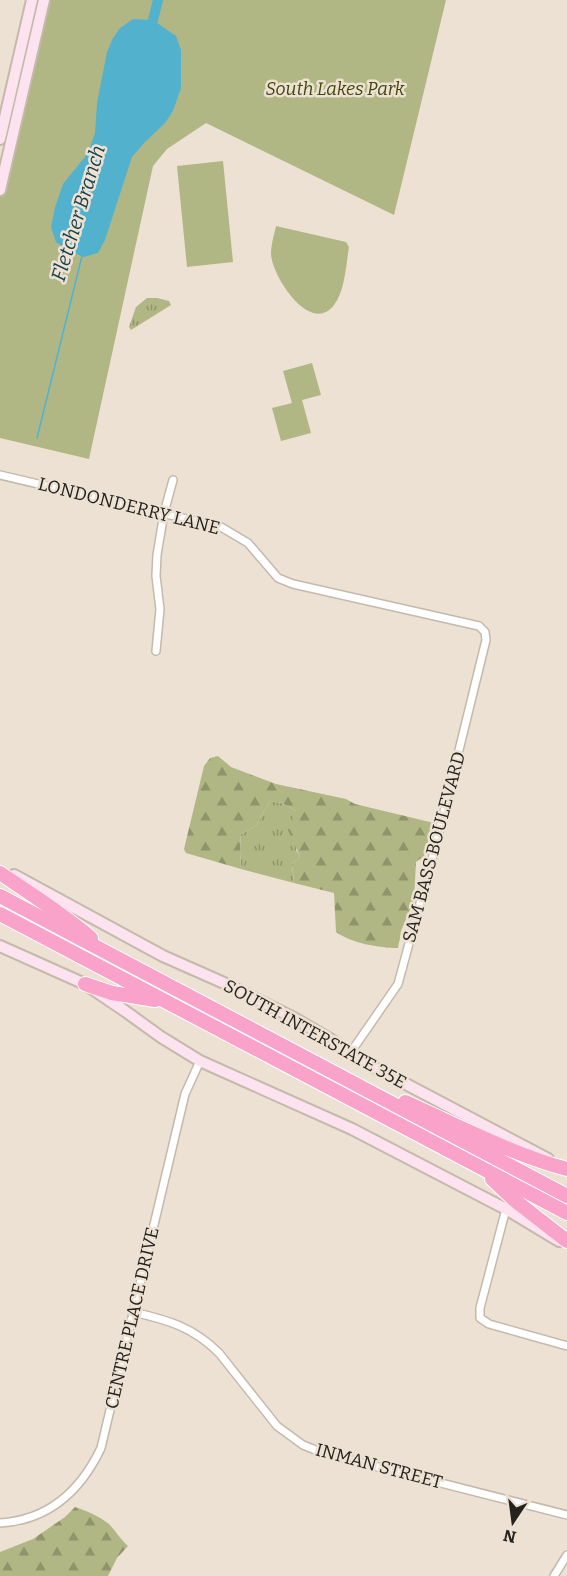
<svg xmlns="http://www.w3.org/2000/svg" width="567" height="1576" viewBox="0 0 567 1576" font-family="Bitter,serif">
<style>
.grass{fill:url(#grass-tufts)}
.forest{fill:url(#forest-firs)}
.park{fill:#b1b784}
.water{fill:#52b2ce}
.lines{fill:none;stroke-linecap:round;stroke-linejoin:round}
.stream{stroke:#52b2ce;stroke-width:1.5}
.river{stroke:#52b2ce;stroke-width:10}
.minor-casing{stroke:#c4b9ab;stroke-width:10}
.secondary-casing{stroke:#c4b9ab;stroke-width:14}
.motorway-casing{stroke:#fff;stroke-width:16}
.minor{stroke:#fff;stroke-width:7}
.secondary{stroke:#fde3ef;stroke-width:10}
.motorway{stroke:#f9a3ca;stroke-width:14}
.labels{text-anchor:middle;stroke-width:5;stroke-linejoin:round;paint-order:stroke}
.park-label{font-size:18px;font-style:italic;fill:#42460b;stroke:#ece1d3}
.street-label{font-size:18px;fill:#25211c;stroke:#ece1d3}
.water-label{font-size:20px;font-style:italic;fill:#133e4a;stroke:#ece1d3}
</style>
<defs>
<pattern id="grass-tufts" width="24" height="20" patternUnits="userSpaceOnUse" patternTransform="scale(1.5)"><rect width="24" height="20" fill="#b1b784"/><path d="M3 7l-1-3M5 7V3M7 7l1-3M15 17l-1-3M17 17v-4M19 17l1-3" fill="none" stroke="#90946b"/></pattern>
<pattern id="forest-firs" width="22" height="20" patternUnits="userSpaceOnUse" patternTransform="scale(1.5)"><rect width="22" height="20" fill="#b1b784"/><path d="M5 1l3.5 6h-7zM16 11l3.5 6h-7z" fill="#90946b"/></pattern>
</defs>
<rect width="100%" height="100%" fill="#ece1d3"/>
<!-- grass -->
<path class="grass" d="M147 298H157L169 301 171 305 131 330 129 327 136 307Z
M270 801 282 803 296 811V850L300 857 292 864 294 883 241 869 240 851 241 834 255 827Z"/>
<!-- forest -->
<path class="forest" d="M218 756 231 767 276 784 346 799 355 804 434 823 424 856 416 862 414 900 401 931 398 948C379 948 351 943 336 932L334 893 294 883 292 864 300 857 288 830 296 811 282 803 270 801 255 827 241 834 240 851 241 869 186 853 184 849 204 766 210 758Z
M75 1507C87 1511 99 1516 109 1524 114 1529 121 1540 128 1546L117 1558 108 1576H0V1552L33 1539 65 1517Z"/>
<!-- park -->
<path class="park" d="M44 0H446L394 215 206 123 167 149 153 166 89 459 0 438V190Z
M223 161 233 262 187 267 177 166Z
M276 226 346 242 349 247C346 265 345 291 334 305 310 336 272 276 271 254 271 245 274 235 276 226Z
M312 363 321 395 302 400 311 433 281 441 272 408 292 403 283 371Z"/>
<!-- water -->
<path class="water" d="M133 19 153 20 176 36 181 50V88L173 111 165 123 144 143 132 157 105 240 98 253 84 257 69 251 56 242 51 227 55 207 63 184 88 153 95 133 97 103 107 52 113 38 120 28Z"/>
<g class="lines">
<!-- stream -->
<path class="stream" d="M37 438 82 256"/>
<!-- river -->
<path class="river" d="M153 20 158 0"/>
<defs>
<path id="minor" d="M0 475 221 527 248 543 278 578 293 584 479 626 485 632 486 640 435 848 398 984 351 1052
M156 651 160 609 156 576 157 555 164 513 173 480
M506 1209 480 1308V1318L489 1324 567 1346
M133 1312C168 1320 193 1327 219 1353L277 1426 303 1445 323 1453 567 1515
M0 1523C49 1520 81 1490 101 1448L185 1094 200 1061
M554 1576 567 1555"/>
<path id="secondary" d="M0 139 32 0
M0 190 44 0
M14 875 163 956 224 983 294 1018 330 1039 368 1064 548 1159
M0 946 85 984 125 1011 161 1037 200 1061 352 1129 506 1209 559 1241"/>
<path id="motorway" d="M0 873C30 894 63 914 91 938
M0 896 567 1196
M0 914 567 1213
M85 984 112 993 155 1000
M405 1102C455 1124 515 1156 567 1169
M492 1179 513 1199 567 1241"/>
</defs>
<!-- minor casing -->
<use href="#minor" class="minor-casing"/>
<!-- secondary casing -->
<use href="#secondary" class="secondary-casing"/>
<!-- motorway casing -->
<use href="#motorway" class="motorway-casing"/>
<!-- minor -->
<use href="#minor" class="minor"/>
<!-- secondary -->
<use href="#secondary" class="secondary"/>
<!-- motorway -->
<use href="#motorway" class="motorway"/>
</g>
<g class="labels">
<!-- park labels -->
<g class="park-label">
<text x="335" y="95">South Lakes Park</text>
</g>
<!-- street labels -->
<g class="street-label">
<text transform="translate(129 506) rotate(14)" y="6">LONDONDERRY LANE</text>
<text transform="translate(434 847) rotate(-75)" y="6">SAM BASS BOULEVARD</text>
<text transform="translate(315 1034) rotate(29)" y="6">SOUTH INTERSTATE 35E</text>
<text transform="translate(132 1318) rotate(-77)" y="6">CENTRE PLACE DRIVE</text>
<text transform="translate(379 1466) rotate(15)" y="6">INMAN STREET</text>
</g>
<!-- water labels -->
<g class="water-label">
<text transform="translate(78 213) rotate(-73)" y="7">Fletcher Branch</text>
</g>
</g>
<!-- north arrow -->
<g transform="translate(513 1522) rotate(193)" stroke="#ece1d3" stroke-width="4.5" paint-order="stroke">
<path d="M0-4.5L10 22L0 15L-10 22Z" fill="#25211c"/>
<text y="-9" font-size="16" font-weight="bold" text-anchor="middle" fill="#25211c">N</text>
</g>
</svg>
